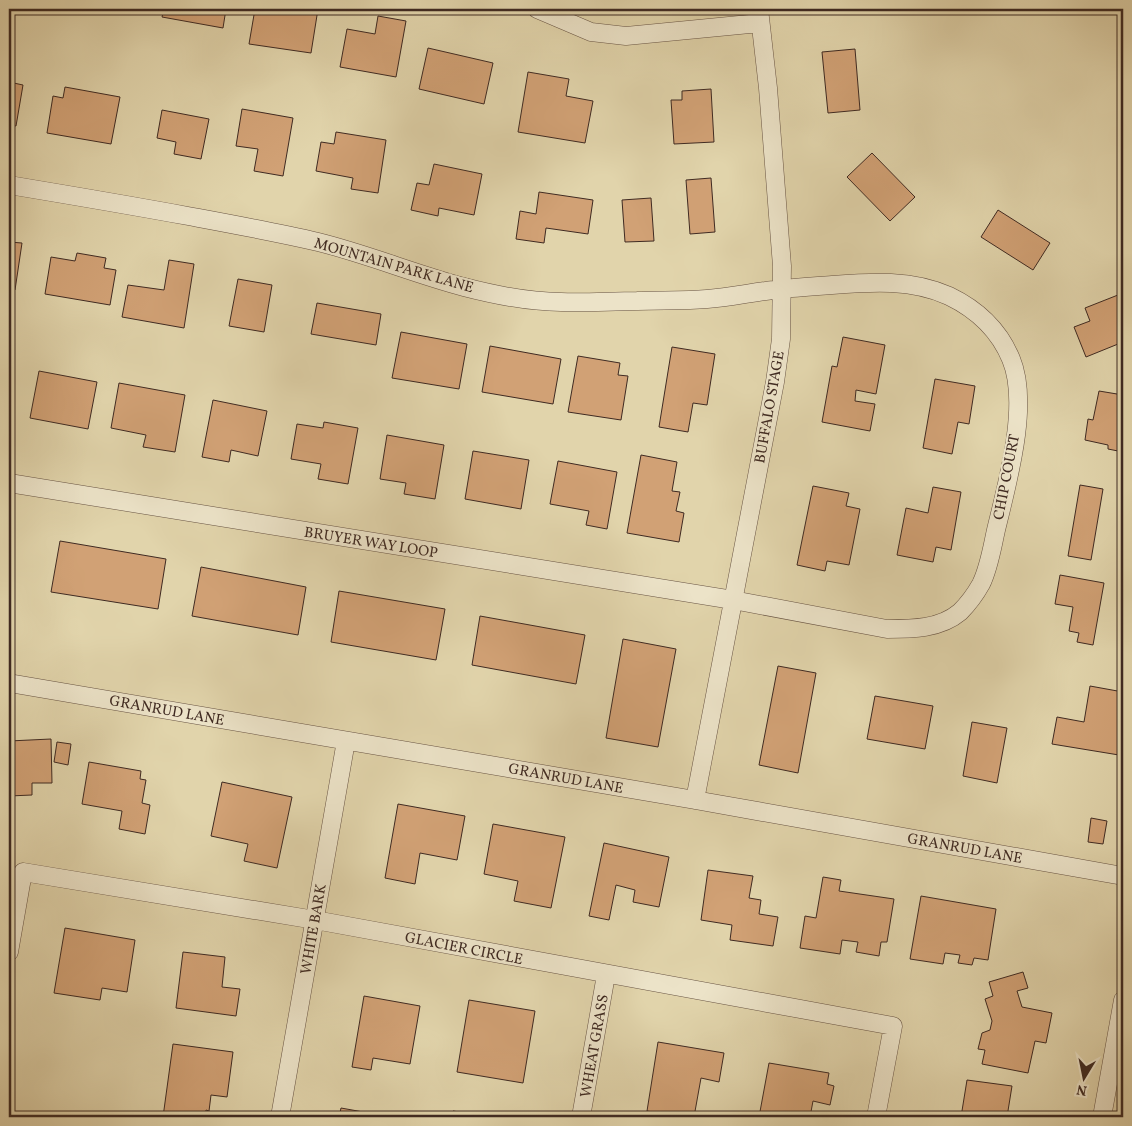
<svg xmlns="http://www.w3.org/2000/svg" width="1132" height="1126" viewBox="0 0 1132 1126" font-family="Vollkorn,serif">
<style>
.building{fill:#d1a175;stroke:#3f2a22}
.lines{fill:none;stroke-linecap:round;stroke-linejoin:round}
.street-casing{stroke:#685444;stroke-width:19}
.street{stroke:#ece3c8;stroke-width:18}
.labels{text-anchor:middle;stroke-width:4;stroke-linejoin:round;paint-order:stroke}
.street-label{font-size:15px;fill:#3f2a22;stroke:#ece3c8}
</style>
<rect width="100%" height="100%" fill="#e1d4ab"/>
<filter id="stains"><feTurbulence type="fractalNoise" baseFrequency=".004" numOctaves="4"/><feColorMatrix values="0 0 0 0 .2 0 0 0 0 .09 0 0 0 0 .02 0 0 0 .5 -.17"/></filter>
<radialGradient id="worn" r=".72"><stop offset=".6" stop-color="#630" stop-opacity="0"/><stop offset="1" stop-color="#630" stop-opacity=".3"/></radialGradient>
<!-- building -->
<path class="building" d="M164 9H226L223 28 162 17Z
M255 9H318L311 53 249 44Z
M378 16 406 21 396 77 340 67 347 29 375 34Z
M428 48 493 63 484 104 419 89Z
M855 49 860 110 828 113 822 52Z
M528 72 569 79 566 96 593 101 585 143 518 132Z
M9 82 23 85 16 126 9 125Z
M65 87 120 97 111 144 47 133 53 96 63 98Z
M711 89 714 142 674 144 671 100H682V91Z
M242 109 293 118 283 176 254 171 258 149 236 146Z
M162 110 209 119 201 159 174 154 176 142 157 138Z
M336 132 386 140 378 193 351 189 353 178 316 171 321 142 334 144Z
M872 153 915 197 890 221 847 177Z
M434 164 482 174 474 215 439 208 438 216 411 210 417 183 429 185Z
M711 178 715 232 690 234 686 180Z
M539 192 593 200 588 234 546 228 544 243 516 239 520 211 536 214Z
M651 198 654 241 625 242 622 200Z
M998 210 1050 243 1033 270 981 237Z
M9 242 22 243 15 290H9Z
M77 253 106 258 104 268 116 270 110 305 45 294 51 257 75 261Z
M169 260 194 264 184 328 122 317 128 285 164 290Z
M238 279 272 285 264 332 229 326Z
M1123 293V342L1086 357 1074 327 1090 321 1085 308Z
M317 303 381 314 376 345 311 334Z
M401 332 467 344 459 389 392 378Z
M843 337 885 345 876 394 856 390 855 401 875 404 870 431 822 422 832 366 837 367Z
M490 346 561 359 553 404 482 392Z
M672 347 715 354 707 405 693 403 688 432 659 427Z
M578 356 620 363 618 375 628 376 621 420 568 412Z
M39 371 97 382 88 429 30 418Z
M935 379 975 386 969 424 958 422 952 454 923 448Z
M119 383 185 395 175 452 143 447 146 435 111 428Z
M1099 391 1123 395V452L1108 449V445L1085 440 1088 419 1093 420Z
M213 400 267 411 258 456 231 450 229 462 202 457Z
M324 422 358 428 348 484 318 479 321 464 291 459 297 424 323 428Z
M387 435 444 445 435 499 404 494 406 483 380 479Z
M473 451 529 460 521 509 465 499Z
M641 455 677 462 672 491 680 492 676 511 684 513 679 542 627 533Z
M558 461 617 472 607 529 586 525 589 511 550 504Z
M1080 485 1103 489 1091 560 1068 556Z
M813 486 849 493 846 506 860 509 849 565 827 561 825 571 797 565Z
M933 487 961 492 951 550 936 547 933 562 897 555 906 508 928 513Z
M60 541 166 559 158 609 51 592Z
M201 567 306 587 298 635 192 616Z
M1060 575 1104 583 1093 645 1077 642 1079 633 1069 631 1073 607 1055 604Z
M339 591 445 609 436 660 331 642Z
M480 616 585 635 576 684 472 665Z
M623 639 676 649 658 747 606 738Z
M778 666 816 673 798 773 759 765Z
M1090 686 1123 692V729L1119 755 1052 744 1057 717 1084 722Z
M875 696 933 706 925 749 867 739Z
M972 722 1007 728 997 783 963 776Z
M51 739 52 783H32V795L9 796V741Z
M57 742 71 744 68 765 54 762Z
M89 762 141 771 140 779 146 780 142 803 150 805 145 834 119 829 122 811 82 804Z
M222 782 292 797 277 868 244 861 248 844 211 836Z
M398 804 465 816 457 860 420 853 415 884 385 878Z
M1091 818 1107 821 1103 844 1088 842Z
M493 824 565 837 551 908 514 901 518 881 484 874Z
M604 843 669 857 659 907 633 902 635 890 616 885 609 920 589 916Z
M708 870 753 876 749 898 761 900 759 914 778 917 773 946 730 940 732 925 701 920Z
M823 877 841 880 839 891 894 899 887 942H881L879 956 856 952 858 942 842 940 840 954 800 948 805 916 816 918Z
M921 896 996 909 988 960 974 958 972 965 958 963 960 955 945 953 943 964 910 959Z
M65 928 135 940 127 992 102 988 100 1000 54 993Z
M183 952 225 957 222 987 240 989 236 1016 176 1008Z
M1023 972 1028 988 1017 991 1022 1007 1052 1013 1046 1043 1035 1041 1028 1073 982 1064 985 1050 978 1049 982 1033 990 1030 992 1021 985 999 993 996 989 982Z
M364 996 420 1006 410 1064 373 1058 371 1070 352 1067Z
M469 1000 535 1011 523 1083 457 1072Z
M658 1042 724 1053 719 1082 701 1078 694 1117H683L647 1111Z
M173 1044 233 1052 227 1097 211 1095 209 1111 206 1110 205 1117H163Z
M769 1063 829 1073 827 1084 834 1086 830 1105 813 1101 810 1117H759Z
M967 1080 1012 1086 1007 1117H961Z
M341 1108 391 1117H339Z
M453 1111 490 1117H452Z"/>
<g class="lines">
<defs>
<path id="street" d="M537 9 591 32 626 36 760 23
M9 185C69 195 128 205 188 216 231 224 275 232 318 242 367 254 415 274 464 287 495 295 529 302 561 302 586 303 612 301 637 301 660 300 684 301 707 299 733 297 758 291 783 289 799 287 816 286 832 285 871 282 912 279 949 296 976 309 999 330 1011 359 1030 404 1007 484 996 530 992 548 989 568 981 584 976 593 968 604 960 612 940 629 912 629 887 629L733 600 9 483
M9 683 695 800 1123 876
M695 800 775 382 781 339 782 266 768 88 759 9
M9 952 23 872 315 920 893 1026 876 1117
M280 1117 346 741
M581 1117 606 975
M1102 1117 1123 1000"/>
</defs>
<!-- street casing -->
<use href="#street" class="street-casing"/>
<!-- street -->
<use href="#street" class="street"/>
</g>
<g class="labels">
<!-- street labels -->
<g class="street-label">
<text transform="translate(394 265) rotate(16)" y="5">MOUNTAIN PARK LANE</text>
<text transform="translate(769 407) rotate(-80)" y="5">BUFFALO STAGE</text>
<text transform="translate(1006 477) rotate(-79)" y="5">CHIP COURT</text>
<text transform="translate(371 542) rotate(9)" y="5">BRUYER WAY LOOP</text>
<text transform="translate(167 710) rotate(10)" y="5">GRANRUD LANE</text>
<text transform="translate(566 778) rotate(10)" y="5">GRANRUD LANE</text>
<text transform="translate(965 848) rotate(10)" y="5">GRANRUD LANE</text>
<text transform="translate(313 929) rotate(-80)" y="5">WHITE BARK</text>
<text transform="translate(464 948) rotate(11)" y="5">GLACIER CIRCLE</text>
<text transform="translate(594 1046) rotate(-80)" y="5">WHEAT GRASS</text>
</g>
</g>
<!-- margin -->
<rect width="1132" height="1126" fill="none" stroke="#e1d4ab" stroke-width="30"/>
<rect x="10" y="10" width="1112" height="1106" fill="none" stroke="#3f2a22" stroke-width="2.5"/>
<rect x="15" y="15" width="1102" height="1096" fill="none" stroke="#3f2a22"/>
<!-- north arrow -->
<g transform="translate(1084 1078) rotate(190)" stroke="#ece3c8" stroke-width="4" paint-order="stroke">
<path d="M0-4L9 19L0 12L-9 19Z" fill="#3f2a22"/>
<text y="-8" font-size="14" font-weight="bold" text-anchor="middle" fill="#3f2a22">N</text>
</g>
<rect width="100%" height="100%" filter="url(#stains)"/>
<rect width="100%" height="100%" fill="url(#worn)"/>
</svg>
